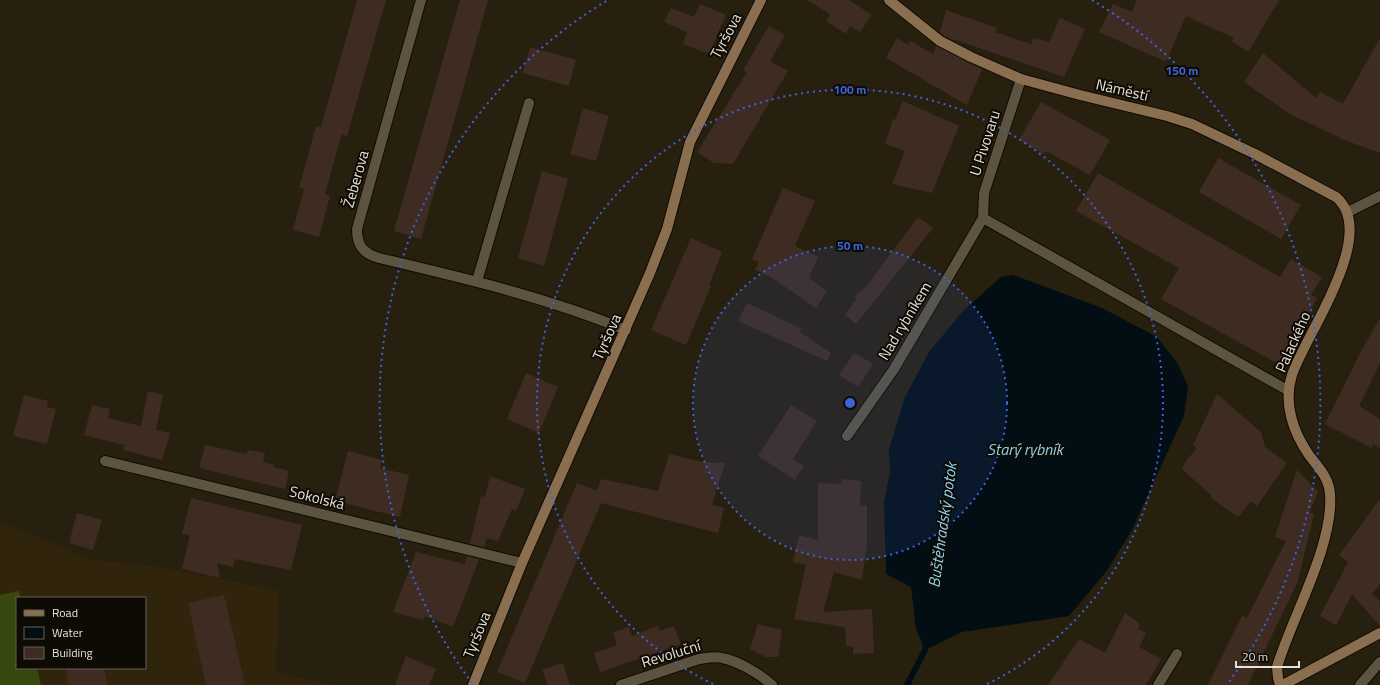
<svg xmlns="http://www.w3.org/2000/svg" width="1380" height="685" viewBox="0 0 1380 685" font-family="'Titillium Web',sans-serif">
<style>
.built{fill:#30250c;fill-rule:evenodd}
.green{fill:#36480d}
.water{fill:#030e14}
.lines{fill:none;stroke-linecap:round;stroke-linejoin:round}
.stream{stroke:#030e14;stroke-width:6}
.building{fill:#3e2c22}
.street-casing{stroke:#110a00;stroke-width:12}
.secondary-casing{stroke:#110a00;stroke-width:12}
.street{stroke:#5c5440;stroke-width:10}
.secondary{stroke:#896e50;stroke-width:10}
.ring{fill:none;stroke:#3b64d8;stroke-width:2;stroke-dasharray:2 4}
.labels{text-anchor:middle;stroke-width:4;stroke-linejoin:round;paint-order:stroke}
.street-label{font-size:15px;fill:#e7e2d7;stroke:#0e0a04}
.water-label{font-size:16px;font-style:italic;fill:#8ed3f3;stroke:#0e0a04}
.centre{fill:#3b64d8;stroke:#0e0a04;stroke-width:2}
.ring-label{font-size:12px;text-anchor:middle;font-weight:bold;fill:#3b64d8;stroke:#0e0a04;stroke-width:4;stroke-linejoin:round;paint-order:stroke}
</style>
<rect width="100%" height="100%" fill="#28200e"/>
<!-- built -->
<path class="built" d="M0 522 94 560 167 568 279 591 276 673 335 685H0ZM17 598H145V668H17Z"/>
<!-- green -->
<path class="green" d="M19 591 21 598H17V668H37L41 685H0V595Z"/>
<!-- water -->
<path class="water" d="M1013 275 1102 308 1157 337 1178 364 1188 386 1184 416 1132 530 1106 572 1069 616 962 632 925 650 916 629 911 587 886 574 884 502 890 472 889 449 905 397 929 352 964 310 1001 277Z"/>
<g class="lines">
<!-- stream -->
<path class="stream" d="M907 685 925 650 926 643"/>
</g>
<!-- building -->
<path class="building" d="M357 0H386L347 136 342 134 336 154 325 194 330 196 319 237 293 230 304 189 299 188 316 126 321 127Z
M460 0H488L421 239 394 231Z
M807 0H849L872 15 860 32 850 26 846 34 826 21 830 14Z
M1137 0H1279L1248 52 1232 41 1234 38 1186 16 1166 62 1099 32 1113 4 1132 12Z
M700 4 726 15 709 54 683 44 687 32 664 22 671 8 694 17Z
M946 10 997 28 995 32 1031 44 1033 38 1037 40V38L1049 42 1060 18 1085 29 1064 77 953 39V40L944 36 940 32Z
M769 26 785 35 770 61 788 71 733 164 714 163 697 152 747 72 743 70Z
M897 38 908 45 910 41 933 54 936 46 982 69 967 105 886 58Z
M1380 38V153L1347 141 1290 114 1244 82 1263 53 1316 98 1320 92 1343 104Z
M530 47 576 60 569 86 523 73Z
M903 101 959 126 932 193 892 184 905 151 885 144 893 119 895 120Z
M1041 102 1110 140 1090 175 1046 151 1044 154 1019 140Z
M583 108 609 116 596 161 570 154Z
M1218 158 1301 205 1281 239 1199 192Z
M542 171 568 179 544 266 518 258Z
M1098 173 1280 277 1291 259 1322 277 1311 295 1317 298 1280 365 1161 299 1179 268 1076 211Z
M783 188 815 201 795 246 818 257 809 278 827 291 816 308 769 276 755 270 759 262 752 259Z
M918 217 933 228 856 324 845 315 857 298 854 296 866 287Z
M691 238 722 252 709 285 711 286 686 345 651 330Z
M747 303 802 329 800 332 831 353 827 361 738 321Z
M1380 318V363L1359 406 1380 419V449L1373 444 1372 448 1325 424 1359 355Z
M854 353 873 364 858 387 839 375Z
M526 373 558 387 539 433 507 419Z
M148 391 163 395 156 430 170 433 162 460 123 450 124 445 84 435 92 405 110 409 108 418 141 426Z
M1217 394 1261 432 1265 447 1287 463 1257 506 1251 501 1238 517 1211 498 1212 496 1182 469 1186 461 1197 448 1193 445Z
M24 395 48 401 47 407 56 409 47 444 13 436Z
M791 405 817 421 793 459 804 466 795 480 758 456Z
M205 445 247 454 248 450 265 453 263 462 274 465 273 467 289 471 285 489 199 468Z
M348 451 382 460 380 468 409 475 400 517 335 501Z
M669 454 702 462 725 463 712 505 724 508 718 533 601 503 525 683 497 672 577 483 597 491 601 479 658 491Z
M1297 470 1318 492 1310 512 1314 514 1298 581 1248 685H1208L1242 616 1247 618 1286 541 1275 537Z
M490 476 525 489 516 511 512 509 498 541 487 538 484 547 470 544 481 496 485 497Z
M842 479 861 481 860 506 867 505V545L862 580 834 572 823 612 872 609 874 653 853 654V647L846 646 845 627 794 619 806 565 793 562 799 535 818 540V483L841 484Z
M191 498 302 525 291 570 235 559 233 567 217 563 220 578 182 569 190 535 182 534Z
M1380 499V584L1372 594 1380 601V626L1352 594 1336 625 1320 616 1348 562 1339 555Z
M77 513 102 520 93 550 69 543Z
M416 552 465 564 467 556 479 559 453 627 425 616 423 620 393 612Z
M224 595 245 685H206L188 603Z
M1125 613 1140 624 1138 629 1146 633 1139 647 1161 659 1146 685H1048L1079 639 1105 653Z
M758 624 782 630 778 657H766L750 649Z
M658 626 660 631 674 626 681 644 600 672 594 653 617 645 613 633 629 627 632 636Z
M406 656 436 669 429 685H395Z
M563 663 570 685H548L542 670Z
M65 668H104L108 685H69Z"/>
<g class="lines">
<defs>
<path id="street" d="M421 0 357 229C357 246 363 253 379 258 463 278 546 297 626 330
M1348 212 1380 196
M983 218 1289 391
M983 218 984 193 1021 79
M477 281 529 103
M847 436 894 369 983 218
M105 461 522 563
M621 685 699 659C707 658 714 656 722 658 738 661 760 674 772 685
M1158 685 1177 654
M1360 685 1380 662"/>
<path id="secondary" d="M889 0 940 41 971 57 1021 79 1080 95 1167 116 1192 124 1255 154 1336 197C1380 234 1305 335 1292 375 1283 403 1293 432 1309 455 1319 468 1329 478 1330 494 1334 545 1292 617 1277 667L1278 678 1280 685
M473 685 522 563 650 273 667 229 690 142 761 0
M1283 685 1380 633"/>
</defs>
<!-- street casing -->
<use href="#street" class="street-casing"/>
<!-- secondary casing -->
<use href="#secondary" class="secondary-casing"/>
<!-- street -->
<use href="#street" class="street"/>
<!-- secondary -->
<use href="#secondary" class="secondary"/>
</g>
<!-- distance rings -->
<circle cx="850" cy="403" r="157" fill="#3b64d8" fill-opacity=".12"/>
<g class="ring">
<circle cx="850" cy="403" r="157"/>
<path d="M713 684A313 313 0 1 1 987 684"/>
<path d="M472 683A470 470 0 0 1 608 0M1092 0A470 470 0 0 1 1228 683"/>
</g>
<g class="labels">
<!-- street labels -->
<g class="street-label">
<text transform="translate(726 36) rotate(-62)" y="5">Tyršova</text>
<text transform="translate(1122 90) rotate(13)" y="5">Náměstí</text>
<text transform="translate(985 143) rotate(-72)" y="5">U Pivovaru</text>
<text transform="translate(356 179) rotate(-74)" y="5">Žeberova</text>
<text transform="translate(905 321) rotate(-59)" y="5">Nad rybníkem</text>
<text transform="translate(607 337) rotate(-66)" y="5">Tyršova</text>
<text transform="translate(1293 342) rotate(-66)" y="5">Palackého</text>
<text transform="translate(317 498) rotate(14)" y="5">Sokolská</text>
<text transform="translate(477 635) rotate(-68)" y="5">Tyršova</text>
<text transform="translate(671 654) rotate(-17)" y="5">Revoluční</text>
</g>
<!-- water labels -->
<g class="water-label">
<text x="1025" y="455">Starý rybník</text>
<text transform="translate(942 525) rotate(-82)" y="6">Buštěhradský potok</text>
</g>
</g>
<circle cx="850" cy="403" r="6" class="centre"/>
<g class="ring-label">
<text x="1182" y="75">150 m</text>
<text x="850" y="94">100 m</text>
<text x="850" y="250">50 m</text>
</g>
<!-- legend -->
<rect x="16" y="597" width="130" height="72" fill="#0e0a04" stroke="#656058"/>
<rect x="24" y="610" width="20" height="6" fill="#896e50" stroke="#656058"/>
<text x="52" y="617" font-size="12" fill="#e7e2d7">Road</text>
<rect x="24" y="627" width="20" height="12" fill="#030e14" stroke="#656058"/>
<text x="52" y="637" font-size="12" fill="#e7e2d7">Water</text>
<rect x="24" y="647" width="20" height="12" fill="#3e2c22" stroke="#656058"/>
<text x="52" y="657" font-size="12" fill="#e7e2d7">Building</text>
<!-- scale -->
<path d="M1236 661v6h63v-6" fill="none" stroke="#e7e2d7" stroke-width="2"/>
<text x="1242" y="661" font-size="12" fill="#e7e2d7" stroke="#0e0a04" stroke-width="3" paint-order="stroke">20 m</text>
</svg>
